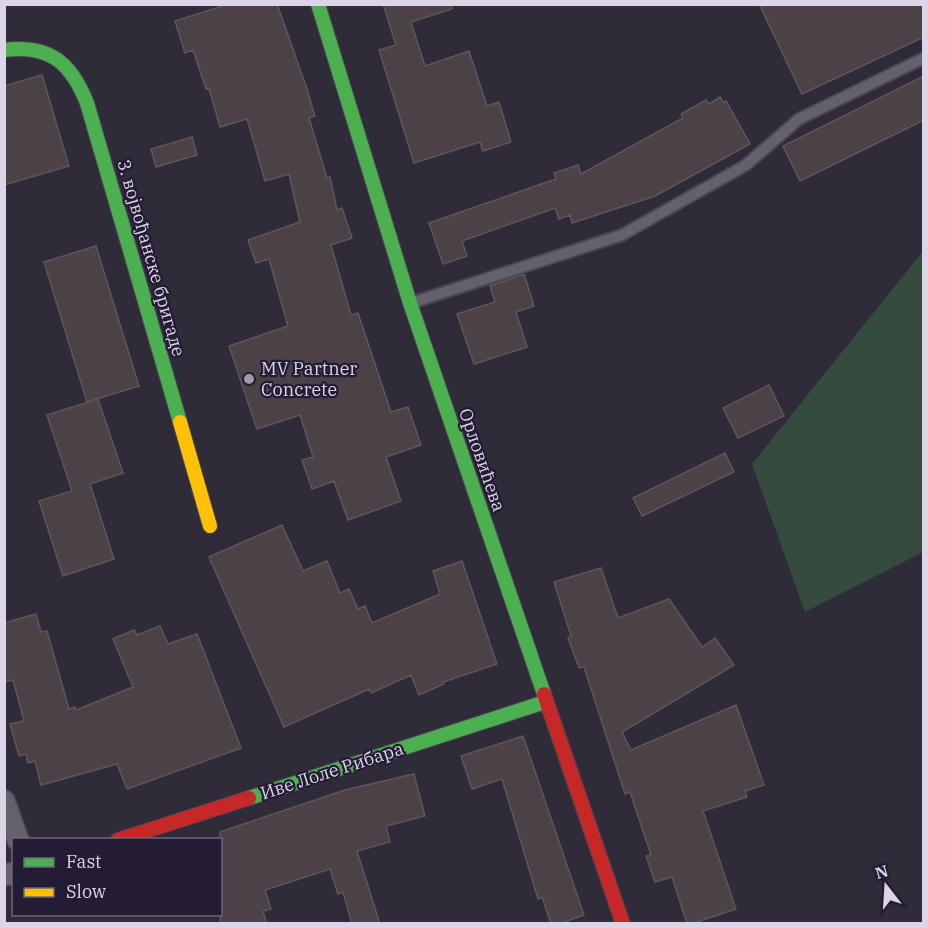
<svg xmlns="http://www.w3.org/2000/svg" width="928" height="928" viewBox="0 0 928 928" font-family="'IBM Plex Serif',serif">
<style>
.green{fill:#354b3e}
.building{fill:#4a4246;stroke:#5e5659;stroke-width:1.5}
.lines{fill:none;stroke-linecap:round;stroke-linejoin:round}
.lane-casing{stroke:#4b4754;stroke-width:14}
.street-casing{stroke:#4b4754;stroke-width:24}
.fast-casing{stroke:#4b4754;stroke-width:16}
.slow-casing{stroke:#4b4754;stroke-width:16}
.jam-casing{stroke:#4b4754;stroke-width:16}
.lane{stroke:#65616c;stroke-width:10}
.street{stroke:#65616c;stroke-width:21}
.fast{stroke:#4caf50;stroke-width:14}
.slow{stroke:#ffc107;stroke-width:14}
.jam{stroke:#c62828;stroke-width:14}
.poi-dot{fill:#9f9aaa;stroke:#241b34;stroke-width:2}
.labels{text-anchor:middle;stroke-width:4.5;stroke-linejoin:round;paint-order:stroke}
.street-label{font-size:18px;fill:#dbd5e7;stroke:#241b34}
.poi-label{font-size:18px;fill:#dbd5e7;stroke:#241b34;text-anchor:start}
</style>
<rect width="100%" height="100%" fill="#302b39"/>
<!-- green -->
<path class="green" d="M923 251V552L805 612 752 464Z"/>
<!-- building -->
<path class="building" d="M229 4H277L306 86 315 116 309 118 327 178 330 177 337 210 342 208 352 238 331 245 351 315 358 313 391 412 408 407 421 445 386 457 401 501 348 520 334 481 312 489 302 460 313 457 300 415 257 429 229 346 288 326 269 259 256 263 248 240 300 222 289 174 265 181 247 119 220 127 209 88 206 89 193 50 185 53 175 21Z
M383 4H452V9L411 22 425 66 469 51 487 106 499 102 511 142 483 151 480 142 414 163 379 50 396 45Z
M759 4H924V37L802 94Z
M42 75 69 166 4 185V86Z
M924 76V120L800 181 783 146Z
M720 97 723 102 726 101 750 144 655 196 572 223 570 215 559 219 555 208 462 241 467 256 443 264 429 223 556 179 554 173 578 165 581 174 683 118 681 114 706 100 709 104Z
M192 137 197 155 156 167 151 149Z
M96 246 139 386 87 402 44 262Z
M524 274 534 306 516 312 527 347 474 364 457 314 495 302 490 286Z
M769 385 784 416 738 438 723 408Z
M98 399 123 473 90 484 114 559 63 576 39 501 72 491 47 415Z
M725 453 734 472 642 516 633 498Z
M282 525 303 571 327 561 340 593 349 589 358 609 365 606 372 623 440 594 433 571 462 561 497 664 443 682 444 684 419 695 411 675 371 693 369 689 284 727 209 557Z
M601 568 618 618 669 599 702 647 715 638 734 665 622 732 631 750 736 705 764 785 745 791 747 797 703 811 736 909 691 924H687L672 877 655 882 646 856 651 855 630 792 625 794 584 667 579 668 568 638 571 636 554 582Z
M36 614 41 632 47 631 69 709 75 707 76 710 133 687 113 639 134 630 137 635 160 626 168 644 197 634 241 748 127 789 117 764 41 785 35 761 28 763 26 754 19 756 10 724 24 721 13 680 4 682V623Z
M523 736 584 915 559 924H551L542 897 538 899 502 779 472 789 461 756Z
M414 774 425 816 386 826 390 842 357 851 380 924H352L343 892 338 894 330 869 265 890 271 909 263 911 267 924H220V832L345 790Z"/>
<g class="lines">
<defs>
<path id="lane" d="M411 303 622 235 746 165 799 119 924 58"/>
<path id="street" d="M4 801 18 840
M4 875 14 873"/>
<path id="fast" d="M318 4 410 303 544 694
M4 50C50 44 71 63 87 103L180 422
M249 798 545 702"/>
<path id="slow" d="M180 422 210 526"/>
<path id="jam" d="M544 694 623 924
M118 840 249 798"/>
</defs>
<!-- lane casing -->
<use href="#lane" class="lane-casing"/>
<!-- street casing -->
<use href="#street" class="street-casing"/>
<!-- fast casing -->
<use href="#fast" class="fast-casing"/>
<!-- slow casing -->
<use href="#slow" class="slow-casing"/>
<!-- jam casing -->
<use href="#jam" class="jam-casing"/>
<!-- lane -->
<use href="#lane" class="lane"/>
<!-- street -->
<use href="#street" class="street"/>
<!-- fast -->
<use href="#fast" class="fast"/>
<!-- slow -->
<use href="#slow" class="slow"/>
<!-- jam -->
<use href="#jam" class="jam"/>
</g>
<!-- markers -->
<circle class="poi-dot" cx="249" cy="379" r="6"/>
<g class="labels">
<!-- street labels -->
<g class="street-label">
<text transform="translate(151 258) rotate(74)" y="6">3. војвођанске бригаде</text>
<text transform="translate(482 460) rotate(71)" y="6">Орловићева</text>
<text transform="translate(332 771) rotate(-18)" y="6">Иве Лоле Рибара</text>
</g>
<!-- poi labels -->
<g class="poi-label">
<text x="261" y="375">MV Partner<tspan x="261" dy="21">Concrete</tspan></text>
</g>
</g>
<!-- border -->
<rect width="928" height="928" fill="none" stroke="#dbd5e7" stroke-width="12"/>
<!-- legend -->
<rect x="12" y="838" width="210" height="78" fill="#241b34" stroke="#6d657c" stroke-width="1.5"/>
<rect x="24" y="858" width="30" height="9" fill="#4caf50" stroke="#6d657c" stroke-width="1.5"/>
<text x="66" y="868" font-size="18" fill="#dbd5e7">Fast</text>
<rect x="24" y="888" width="30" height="9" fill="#ffc107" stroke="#6d657c" stroke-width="1.5"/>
<text x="66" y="898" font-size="18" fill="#dbd5e7">Slow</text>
<!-- north arrow -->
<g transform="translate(886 886) rotate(343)" stroke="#241b34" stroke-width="4.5" paint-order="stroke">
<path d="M0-4.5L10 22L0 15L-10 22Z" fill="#dbd5e7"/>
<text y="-9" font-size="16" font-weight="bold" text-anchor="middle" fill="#dbd5e7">N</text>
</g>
</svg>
